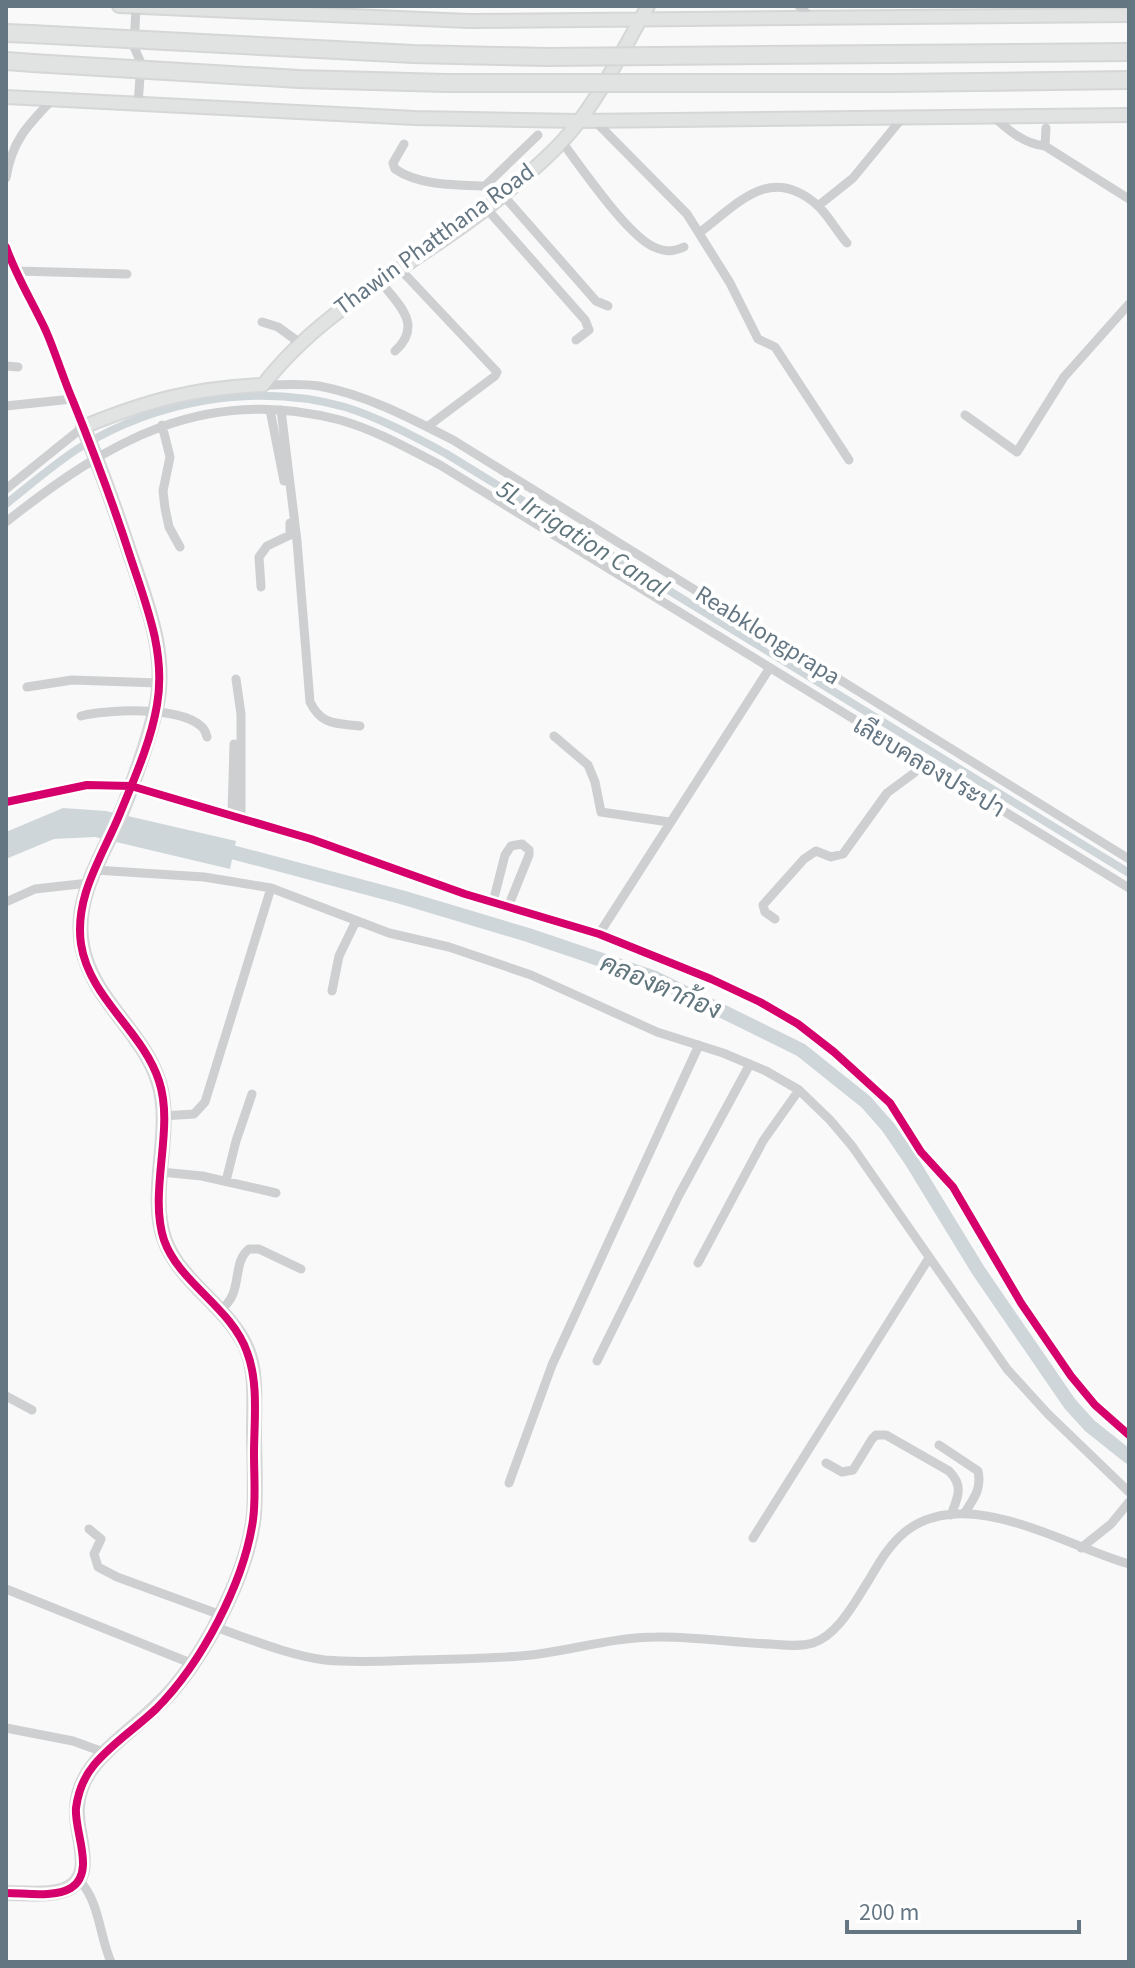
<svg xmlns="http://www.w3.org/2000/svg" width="1135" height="1968" viewBox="0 0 1135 1968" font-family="'Source Sans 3',Sarabun,sans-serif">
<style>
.water{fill:#ced6d9}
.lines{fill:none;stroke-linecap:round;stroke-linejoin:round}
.canal{stroke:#ced6d9;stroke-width:8}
.river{stroke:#ced6d9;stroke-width:14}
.secondary-casing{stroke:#d5d6d7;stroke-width:16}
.highway-casing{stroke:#d5d6d6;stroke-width:20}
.street{stroke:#cecfd0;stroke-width:9}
.secondary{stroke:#e1e2e2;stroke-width:12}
.highway{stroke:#e1e2e2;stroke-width:16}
.highway-bridge-casing{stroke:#d5d6d6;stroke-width:20;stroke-linecap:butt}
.highway-bridge{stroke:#e1e2e2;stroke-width:16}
.cycleway-casing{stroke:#fff;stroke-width:13}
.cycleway{stroke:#d6006c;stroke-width:8}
.labels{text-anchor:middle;stroke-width:8;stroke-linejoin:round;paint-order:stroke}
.street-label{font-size:24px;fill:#657683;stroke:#fff}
.water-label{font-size:26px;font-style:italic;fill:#60757c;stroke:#fff}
</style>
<rect width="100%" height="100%" fill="#f9f9f9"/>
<!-- water -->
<path class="water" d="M63 808 106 811 236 841 230 869 95 837 54 839 6 859V832Z"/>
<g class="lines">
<!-- canal -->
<path class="canal" d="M6 504C30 485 54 464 79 448 157 400 256 382 345 407 380 418 413 436 445 453L1129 873"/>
<!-- river -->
<path class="river" d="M217 848 401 897 528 935 655 978 801 1050 866 1102 888 1127 912 1162 978 1270 1070 1404 1090 1426 1129 1457"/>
<defs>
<path id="secondary" d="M119 6 469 21 1129 15
M6 97 415 118 578 121 1129 115
M6 1893C24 1893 47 1896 64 1890 99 1878 74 1833 77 1807 78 1794 83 1780 91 1769 111 1741 151 1717 175 1687 210 1645 249 1569 254 1514 256 1486 254 1457 254 1430 254 1404 257 1371 246 1347 227 1306 181 1283 165 1241 147 1193 174 1131 159 1083 144 1032 91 999 82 945 73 896 104 854 122 811 135 778 148 743 156 708 169 652 144 597 127 545 114 506 100 466 83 427 146 401 194 388 263 385 325 304 418 264 496 201 520 181 547 159 568 135 600 98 623 49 648 6"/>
<path id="highway" d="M6 33 31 34
M888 54 1129 52
M6 61 33 63
M893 83 1129 80"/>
</defs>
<!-- secondary casing -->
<use href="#secondary" class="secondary-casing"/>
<!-- highway casing -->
<use href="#highway" class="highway-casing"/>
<!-- street -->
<path class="street" d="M799 6 813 19
M136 7 134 47 141 63 138 105
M993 116C1008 130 1024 144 1045 146L1129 199
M595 121 687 214 730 283 758 339 775 347 849 460
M562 142C581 167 627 235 654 247 665 252 673 252 684 247
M404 144 393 163 395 169C420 186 456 185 485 186
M1045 146 1046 128
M6 178C12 141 27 126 52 100
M503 195 596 301 608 306
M495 202 485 186 538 135
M818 206 853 178 903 117
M486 208 585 320 589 330 576 340
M699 233C738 204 769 164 816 204 828 214 836 231 847 243
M6 247 47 332 83 427 6 489
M399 268 497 372 495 376 427 427
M16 271 127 274
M380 281C398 304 424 325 395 351
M262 322 278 327 300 343
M6 366 18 367
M263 385C281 385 301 383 319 386 367 395 410 418 453 440L1129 859
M6 406 72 399
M270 410 284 481
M281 410 297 541 310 702C322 726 336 723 360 726
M965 415 1017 452 1064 377 1129 304
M162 425 170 457 163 491 165 508 169 527 180 547
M6 522C108 441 205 384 340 420 375 430 407 448 440 465L1129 888
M261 587 259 557 267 546 290 535V523
M236 679 241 714V818
M27 687 72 680 158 683
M81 716C106 709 202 704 207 737
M554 736 588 765 595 782 601 812 669 822
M6 802 87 785 131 786 311 839 465 894 599 934 711 979 760 1002 798 1024 834 1052 890 1103 921 1152 953 1187 1021 1303 1071 1376 1095 1405 1129 1435
M232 815 234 744
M95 870 204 877 271 888 389 933 449 947 531 975 657 1032 723 1053 766 1071 799 1090 830 1120 852 1146 1007 1369 1048 1414 1129 1492
M6 902 35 889 89 883
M493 902 505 855 511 846 522 844 529 850V855L508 907
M775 919 765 912 763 905 804 859 816 851 831 857 843 854 887 793 914 773 923 762
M599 934 769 669
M332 991 339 956 356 921
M163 1116 194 1114 205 1102 271 888
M161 1172 202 1176 276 1193
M226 1181 236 1141 252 1094
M698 1263 763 1141 799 1090
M221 1309C244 1293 231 1263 249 1249H259L301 1269
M597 1361 679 1195 750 1064
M6 1396 32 1410
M939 1445 978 1471C982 1490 973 1499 964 1514
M826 1463 842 1472 853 1470 872 1439 876 1435H886L949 1471C964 1486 958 1497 951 1515
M509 1483 552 1365 699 1045
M89 1529 101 1539 94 1554 98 1567 117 1577 221 1615
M753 1538 929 1258
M1081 1548 1111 1524 1129 1502
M6 1589 193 1664
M215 1627C250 1639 288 1655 325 1660 355 1663 386 1661 416 1660 454 1659 493 1659 531 1655 573 1650 614 1637 657 1637 694 1636 733 1643 771 1644 785 1645 800 1647 813 1643 839 1634 855 1601 869 1580 879 1563 889 1545 905 1532 966 1483 1066 1546 1129 1564
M6 1728 73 1741 106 1753
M79 1880C100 1902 99 1935 111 1962"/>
<!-- secondary -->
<use href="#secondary" class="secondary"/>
<!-- highway -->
<use href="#highway" class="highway"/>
<defs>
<path id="highway-bridge" d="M31 34 413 54 547 57 888 54
M33 63 299 79 446 83H893"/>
</defs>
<!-- highway-bridge casing -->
<use href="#highway-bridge" class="highway-bridge-casing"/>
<!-- highway-bridge -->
<use href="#highway-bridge" class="highway-bridge"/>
<defs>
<path id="cycleway" d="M6 247C16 276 33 303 46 331 56 354 63 378 73 401 94 453 114 506 131 559 147 607 166 654 157 705 151 741 135 777 121 811 104 854 74 895 81 944 89 998 143 1031 159 1081 175 1129 148 1191 164 1240 179 1283 231 1307 247 1352 259 1383 254 1422 254 1454 254 1476 256 1498 253 1520 244 1583 201 1664 156 1709 136 1728 111 1744 94 1765 84 1777 78 1793 76 1808 74 1832 96 1872 71 1888 54 1898 25 1893 6 1893
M6 802 87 785 131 786 311 839 465 894 599 934 711 979 760 1002 798 1024 834 1052 890 1103 921 1152 953 1187 1021 1303 1071 1376 1095 1405 1129 1435"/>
</defs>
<!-- cycleway casing -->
<use href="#cycleway" class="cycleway-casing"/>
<!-- cycleway -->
<use href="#cycleway" class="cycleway"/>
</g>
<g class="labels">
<!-- street labels -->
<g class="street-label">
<text transform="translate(434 239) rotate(-36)" y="8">Thawin Phatthana Road</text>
<text transform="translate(768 635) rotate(32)" y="8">Reabklongprapa</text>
<text transform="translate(929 767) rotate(31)" y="8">เลียบคลองประปา</text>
</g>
<!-- water labels -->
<g class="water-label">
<text transform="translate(583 538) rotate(32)" y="9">5L Irrigation Canal</text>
<text transform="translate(661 986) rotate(23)" y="9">คลองตาก้อง</text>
</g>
</g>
<!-- border -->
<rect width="1135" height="1968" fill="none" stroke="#657683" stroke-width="16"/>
<!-- scale -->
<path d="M847 1920v12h232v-12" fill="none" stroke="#657683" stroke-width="4"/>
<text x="859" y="1920" font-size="24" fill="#657683" stroke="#ffffff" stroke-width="6" paint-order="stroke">200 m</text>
</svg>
